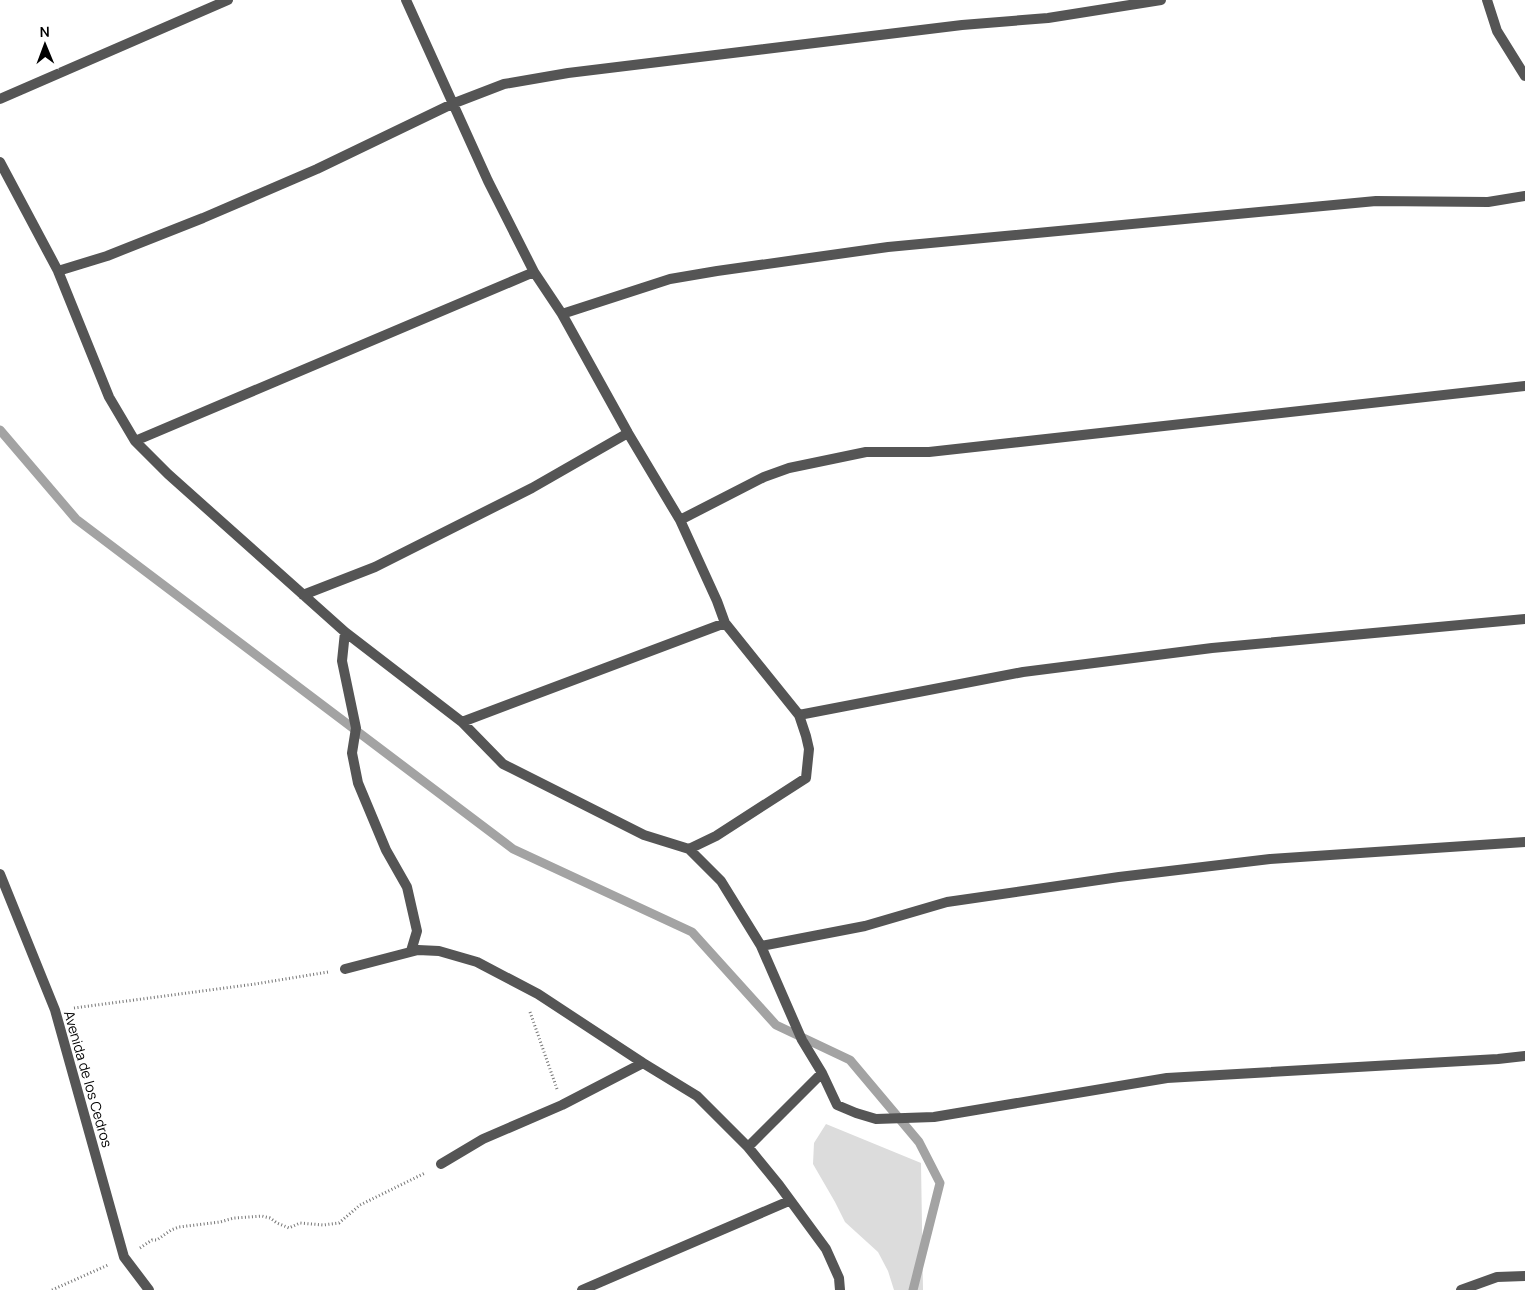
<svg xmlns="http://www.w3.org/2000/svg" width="1525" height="1290" viewBox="0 0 1525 1290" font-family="Manrope,sans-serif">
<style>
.green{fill:#dcdcdc}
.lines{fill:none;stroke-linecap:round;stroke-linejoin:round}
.stream{stroke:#a3a3a3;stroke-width:9}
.path{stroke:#777;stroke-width:3;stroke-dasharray:1 2.5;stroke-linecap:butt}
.minor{stroke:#555;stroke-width:10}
.labels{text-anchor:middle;stroke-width:4;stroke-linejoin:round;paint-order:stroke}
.street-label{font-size:14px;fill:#000;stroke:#fff}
</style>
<rect width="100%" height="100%" fill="#fff"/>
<!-- green -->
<path class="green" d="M826 1124 921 1163 923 1290H894L888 1271 878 1252 845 1222 835 1202 813 1164 814 1143Z"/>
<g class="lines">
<!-- stream -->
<path class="stream" d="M0 430 76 519 513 849 692 932 776 1025 850 1060 919 1142 940 1183 913 1290"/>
<!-- path -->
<path class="path" d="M74 1008 255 984 328 972
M530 1012 557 1089
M140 1248 152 1240H157L171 1230 179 1227 220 1222 234 1218 262 1216 270 1218 277 1223 289 1228 300 1223 323 1225 339 1223 360 1205 425 1173
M52 1290 108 1265"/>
<!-- minor -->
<path class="minor" d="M406 0 488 181 534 272 562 314 628 433 680 520 717 601 725 623 799 715 806 736 809 749 806 778 716 836 689 849
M1487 0 1497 31 1525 76
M0 99 228 0
M0 162 58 271 109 397 135 441 168 474 345 632 462 722 503 764 644 835 689 849 721 881 761 946 802 1040 822 1073 837 1105 856 1113 876 1119 934 1117 1167 1078 1498 1059 1525 1056
M58 271 107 256 203 218 317 169 452 104 504 84 568 73 962 25 1048 18 1161 0
M562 314 670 279 717 271 888 247 1376 201 1488 202 1525 196
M135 441 534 272
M680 520 764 477 789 468 866 452H929L1525 386
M303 595 375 567 532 488 628 433
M345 632 342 661 356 728 352 753 358 783 386 850 407 887 417 931 411 951
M799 715 1023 672 1212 648 1525 619
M462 722 725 623
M0 874 55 1010 124 1257 149 1290
M761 946 865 926 947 902 1119 877 1270 859 1525 842
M345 969 418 950 439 951 477 962 538 994 643 1063 697 1096 748 1147 779 1185 826 1249 839 1278 840 1290
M748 1147 822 1073
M441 1164 483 1139 562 1105 643 1063
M582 1290 789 1201
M1461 1290 1497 1277 1525 1276"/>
</g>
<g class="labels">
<!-- street labels -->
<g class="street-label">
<text transform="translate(88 1079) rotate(74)" y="5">Avenida de los Cedros</text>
</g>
</g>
<!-- north arrow -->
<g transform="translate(45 45) rotate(359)" stroke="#ffffff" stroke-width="4" paint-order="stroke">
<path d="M0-4L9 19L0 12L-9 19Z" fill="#000000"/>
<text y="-8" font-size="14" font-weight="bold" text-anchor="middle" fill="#000000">N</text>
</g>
</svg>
